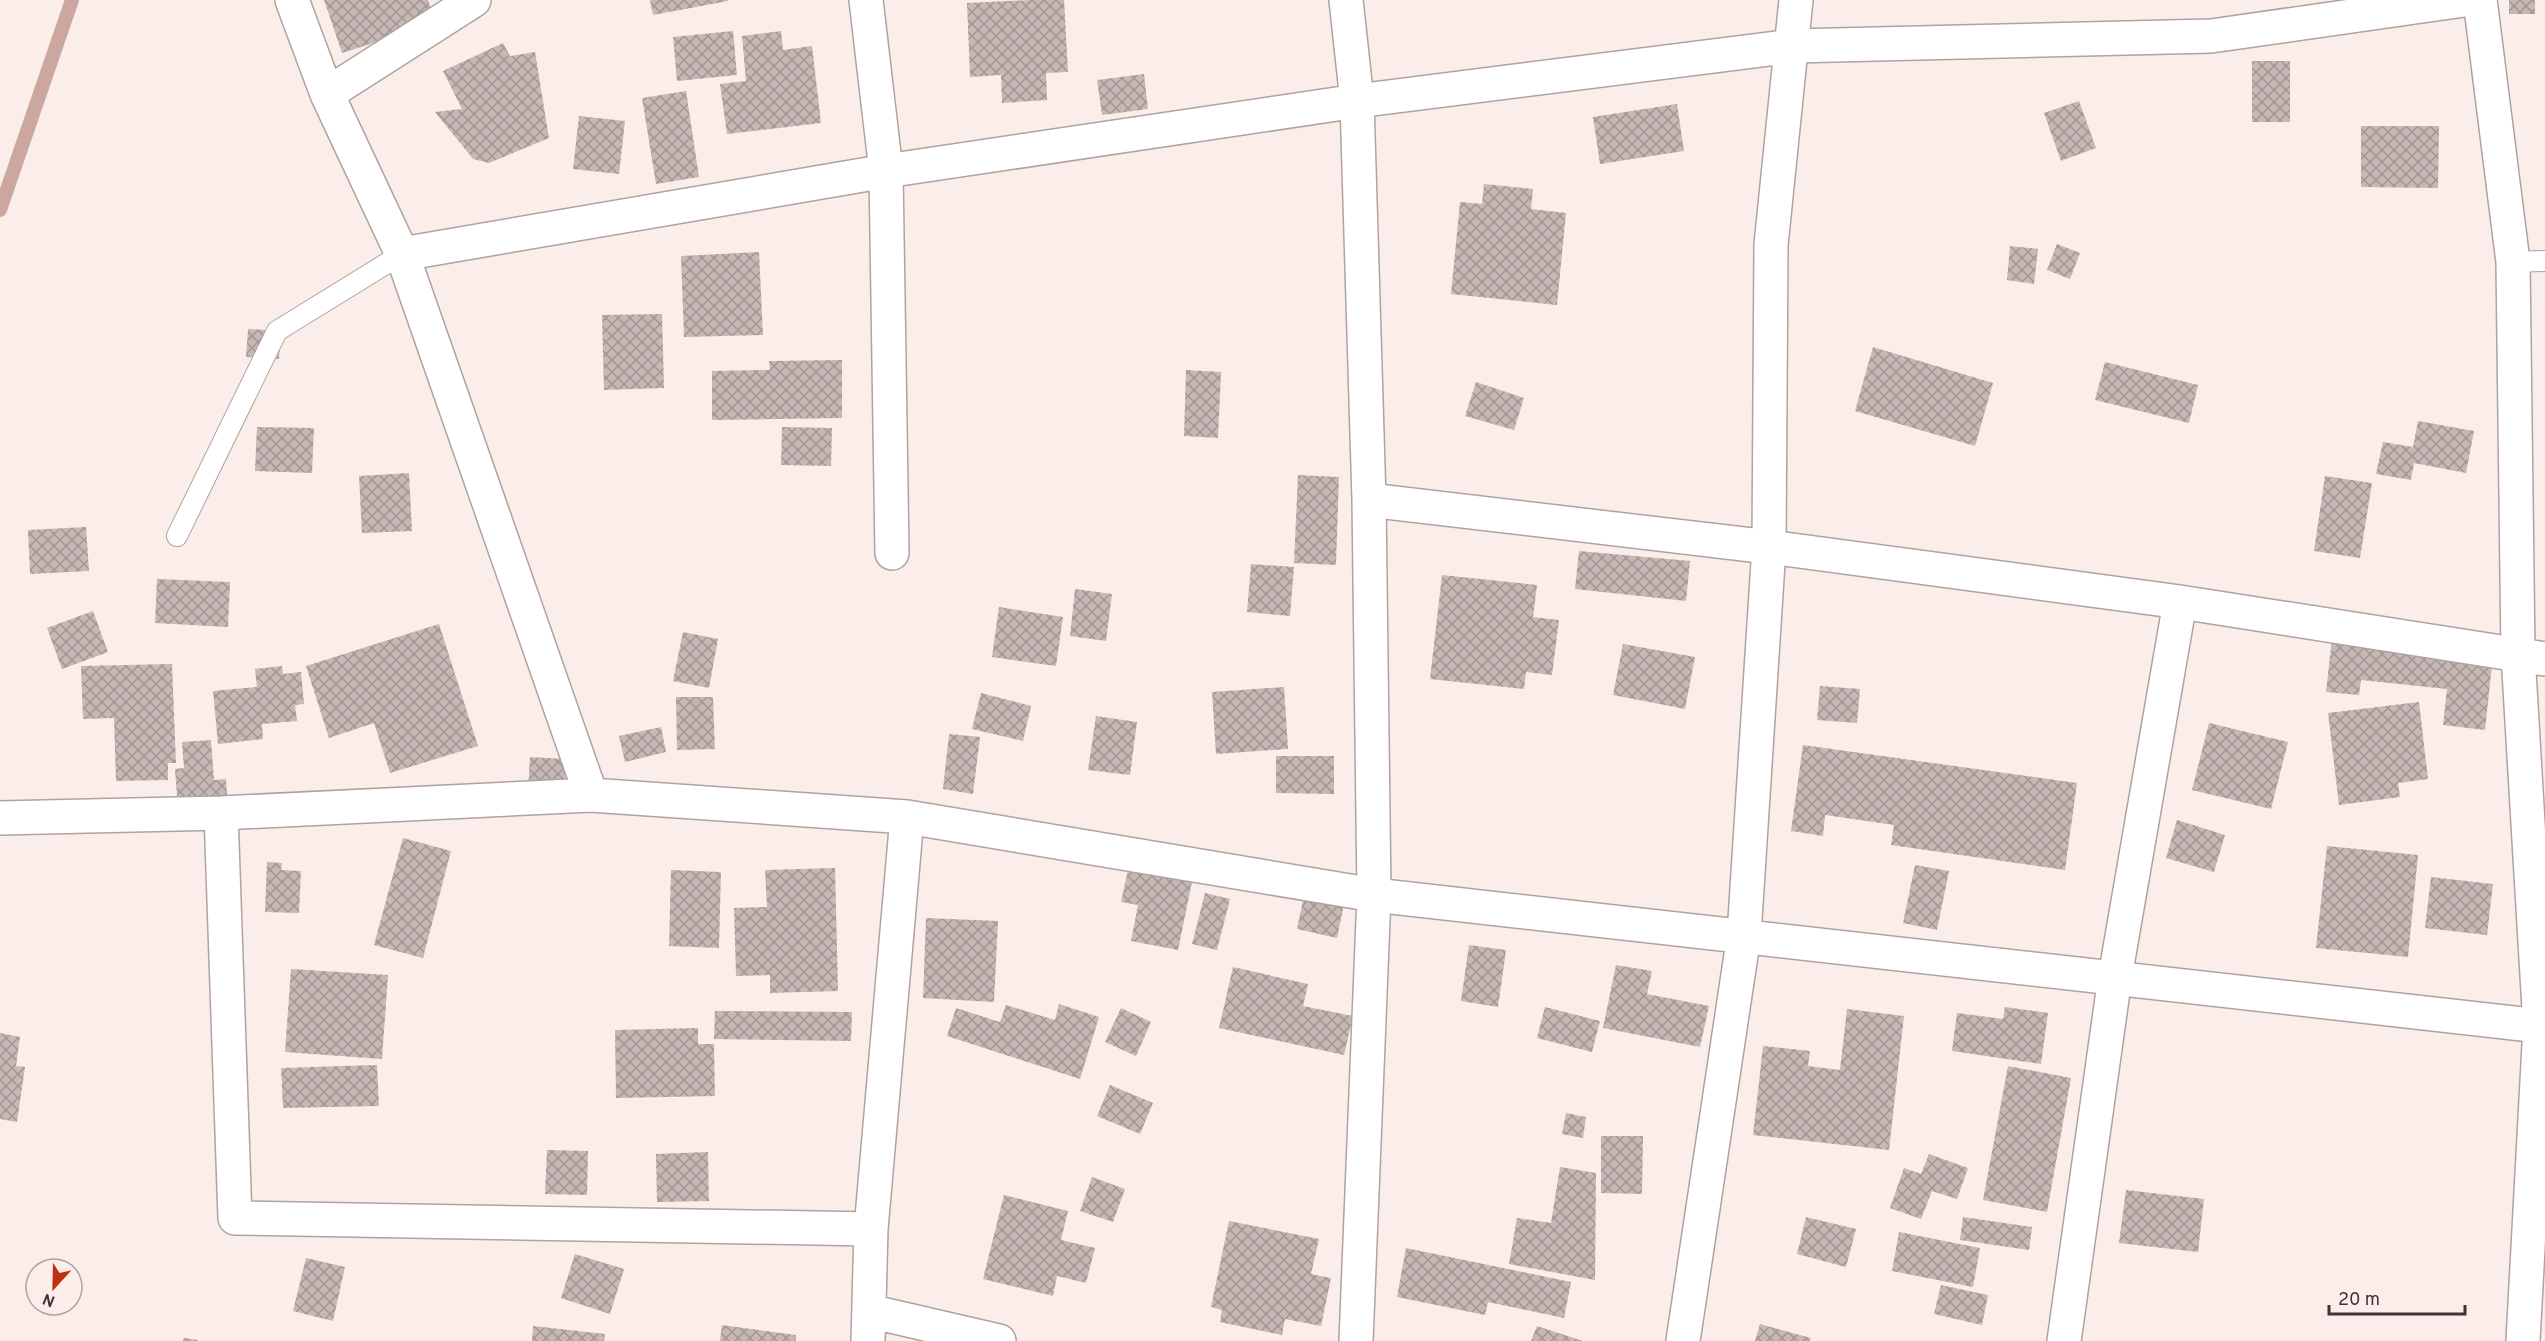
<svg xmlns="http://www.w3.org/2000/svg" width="2545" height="1341" viewBox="0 0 2545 1341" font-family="Overpass,sans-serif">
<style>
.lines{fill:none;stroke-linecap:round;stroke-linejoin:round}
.stream{stroke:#cba79f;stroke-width:14}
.building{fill:url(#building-cross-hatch)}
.lane-casing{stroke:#afa3a0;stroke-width:22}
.street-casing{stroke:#afa3a0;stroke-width:36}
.lane{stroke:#fff;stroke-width:20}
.street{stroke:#fff;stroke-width:33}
</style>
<defs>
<pattern id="building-cross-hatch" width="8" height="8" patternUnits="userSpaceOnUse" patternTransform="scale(1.5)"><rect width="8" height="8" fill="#c5b8b5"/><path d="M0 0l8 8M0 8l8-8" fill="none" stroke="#a19694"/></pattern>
</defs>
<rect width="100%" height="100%" fill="#fbedea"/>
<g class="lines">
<path class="stream" d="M0 210 72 0"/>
</g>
<path class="building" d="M324 0H428L436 23 342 53Z
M650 0H728V1L653 15Z
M1031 0H1064L1068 72 1046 73 1047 100 1002 103 1001 75 970 77 967 3Z
M2509 0H2535V14H2509Z
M733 31 737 75 677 81 673 37Z
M781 31 783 50 812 46 821 123 727 134 720 84 746 81 742 36Z
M503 43 510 56 535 52 549 138 489 163 473 159 435 112 462 109 443 71Z
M2252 61H2290V122H2252Z
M1144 74 1148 109 1102 115 1097 80Z
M686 91 699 177 656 184 642 98Z
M2079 101 2096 148 2061 161 2044 113Z
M1677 104 1684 151 1600 164 1593 117Z
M579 116 625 121 619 174 573 169Z
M2361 126H2439L2438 188 2361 187Z
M1484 184 1533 189 1531 209 1566 213 1557 305 1451 294 1460 202 1482 204Z
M2057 244 2080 253 2070 279 2047 270Z
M2010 246 2038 249 2034 284 2007 280Z
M759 252 763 335 684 337 681 256Z
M662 314 664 388 604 390 602 315Z
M248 329 281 331 279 359 246 357Z
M1873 347 1993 383 1975 446 1855 411Z
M842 360V418L712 420V371L770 370 769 361Z
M2105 362 2198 385 2189 423 2095 400Z
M1186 370 1221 372 1218 438 1184 436Z
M1476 382 1524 398 1514 430 1465 416Z
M2418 421 2474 431 2466 473 2414 463 2411 480 2376 474 2383 442 2413 447Z
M257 427 314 428 312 473 255 471Z
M782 427 832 428 831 466 781 465Z
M409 473 412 531 362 533 359 476Z
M1298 475 1339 477 1336 565 1294 563Z
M2325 476 2372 483 2360 558 2314 551Z
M86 527 89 571 30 574 28 530Z
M1579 551 1690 561 1686 601 1575 589Z
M1251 564 1294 567 1290 616 1247 612Z
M1442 575 1537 585 1533 617 1559 620 1552 675 1526 672 1524 689 1430 679Z
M157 579 230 582 228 627 155 623Z
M1075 589 1112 594 1106 641 1070 636Z
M999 607 1063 617 1056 666 992 657Z
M93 611 108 652 62 669 47 628Z
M439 624 478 746 390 773 374 723 329 738 306 666Z
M683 632 718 639 709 688 673 681Z
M2332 639 2493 656 2485 730 2443 725 2447 689 2361 680 2359 695 2326 692Z
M1623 644 1695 657 1685 709 1613 695Z
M172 664 176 763H168V780L116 781 114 718 83 719 81 666Z
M282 666 283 674 301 672 304 704 295 705 297 721 262 724 263 739 218 744 213 691 257 687 255 669Z
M1820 686 1860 689 1857 723 1817 720Z
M1284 687 1288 749 1216 754 1212 692Z
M981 693 1031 706 1023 741 972 729Z
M676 697H713L715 749 677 750Z
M2419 702 2428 779 2398 783 2400 797 2339 805 2328 713Z
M1096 716 1137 722 1130 775 1088 770Z
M2209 723 2288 742 2271 809 2192 790Z
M661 727 666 752 625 762 619 736Z
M949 734 980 737 973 794 943 789Z
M211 740 214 780 226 779 228 806 178 809 175 769 184 768 182 742Z
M1803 745 2077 783 2065 870 1891 845 1894 825 1825 815 1823 836 1791 831Z
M1276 756H1334V794L1276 793Z
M530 757 566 759 564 793 528 792Z
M2177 820 2225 835 2214 872 2166 858Z
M403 838 451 851 423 958 374 945Z
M2327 846 2418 855 2408 957 2316 948Z
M267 862 282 863 281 870 301 871 299 913 265 912Z
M1915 865 1949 871 1937 930 1903 923Z
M835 868 838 991 770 993V975L736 976 734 908 767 907 765 870Z
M671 870 721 872 719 948 669 946Z
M1128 870 1192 882 1178 950 1131 941 1138 905 1121 902Z
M2431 877 2493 884 2487 935 2425 928Z
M1306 886 1346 894 1337 938 1297 929Z
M1205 893 1230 899 1217 950 1192 944Z
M926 918 998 921 994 1002 923 998Z
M1469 945 1506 950 1498 1007 1461 1001Z
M1616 965 1652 971 1647 994 1709 1006 1700 1047 1603 1028Z
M1233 967 1308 984 1303 1006 1353 1016 1344 1055 1219 1028Z
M291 969 388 975 382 1059 285 1052Z
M1059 1004 1099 1017 1080 1079 947 1036 956 1008 1000 1022 1006 1005 1055 1020Z
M1545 1007 1600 1021 1592 1052 1537 1038Z
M2005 1007 2048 1013 2041 1064 1952 1051 1957 1013 2003 1019Z
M1121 1008 1151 1022 1136 1056 1105 1042Z
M1847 1009 1904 1016 1889 1150 1753 1135 1763 1046 1810 1051 1808 1066 1840 1070Z
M715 1011 852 1012 851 1041 714 1039Z
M698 1028V1044H714L715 1096 616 1098 615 1030Z
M0 1033 20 1037 16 1066 25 1067 17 1122 0 1119Z
M377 1065 379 1106 283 1108 281 1068Z
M2008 1066 2071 1078 2047 1212 1983 1200Z
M1110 1085 1153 1103 1140 1134 1097 1116Z
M1566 1113 1586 1117 1583 1138 1562 1134Z
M1601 1136H1643L1642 1194 1601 1193Z
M547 1150 588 1151 587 1195 545 1194Z
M708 1152 709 1201 657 1202 656 1154Z
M1929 1154 1968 1168 1957 1199 1932 1191 1921 1219 1890 1208 1904 1168 1921 1174Z
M1560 1167 1596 1173 1595 1280 1509 1264 1517 1218 1551 1223Z
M1092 1177 1125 1189 1113 1222 1080 1211Z
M2126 1190 2204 1199 2198 1252 2119 1243Z
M1004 1195 1068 1211 1061 1240 1095 1248 1086 1283 1057 1276 1053 1296 983 1279Z
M1806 1217 1856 1229 1846 1267 1797 1254Z
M1963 1217 2032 1227 2029 1250 1960 1240Z
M1229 1221 1319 1239 1311 1274 1331 1278 1321 1326 1285 1319 1282 1335 1220 1322 1222 1310 1211 1307Z
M1899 1232 1980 1248 1973 1287 1892 1271Z
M1406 1248 1571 1282 1564 1318 1488 1302 1485 1315 1397 1297Z
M575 1254 624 1269 610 1314 561 1298Z
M306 1258 345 1267 333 1321 293 1311Z
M1941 1285 1988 1295 1982 1325 1934 1314Z
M1760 1324 1811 1338 1810 1341H1755Z
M722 1325 796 1335V1341H720Z
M533 1326 605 1334 604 1341H532Z
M1537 1326 1583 1341H1531Z
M184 1338 198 1340V1341H183Z"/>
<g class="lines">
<g class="lane-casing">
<path id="lane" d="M2513 262 2545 261
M177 536 277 331 402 254"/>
</g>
<g class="street-casing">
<path id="street" d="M292 0 327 94 402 254 591 795
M866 0 886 171 892 553
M1346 0 1357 101 1369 500 1374 895 1356 1341
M2480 0 2513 262 2518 654 2540 1026 2523 1341
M327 94 474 0
M402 254 886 171 1357 101 1793 46 2211 36 2464 0
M1369 500 1769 547 2180 602 2545 659
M221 813 235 1218 871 1229
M0 818 221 813 591 795 907 817 1374 895 2540 1026
M869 1311 999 1341
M868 1341 871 1229 907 817
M1683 1341 1744 935 1769 547 1771 245 1796 0
M2064 1341 2115 977 2180 602"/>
</g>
<use href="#lane" class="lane"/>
<use href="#street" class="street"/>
</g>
<g transform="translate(54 1287) rotate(202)"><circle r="28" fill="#fbedea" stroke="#aea4a2" stroke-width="1.5"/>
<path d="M0-4.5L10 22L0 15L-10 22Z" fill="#bc320f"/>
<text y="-9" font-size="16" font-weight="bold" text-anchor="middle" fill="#3b3635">N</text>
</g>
<path d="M2329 1305v9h136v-9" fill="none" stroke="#3b3635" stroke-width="3"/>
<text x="2338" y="1305" font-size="18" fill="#3b3635" stroke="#fbedea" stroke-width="4.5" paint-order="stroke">20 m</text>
</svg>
